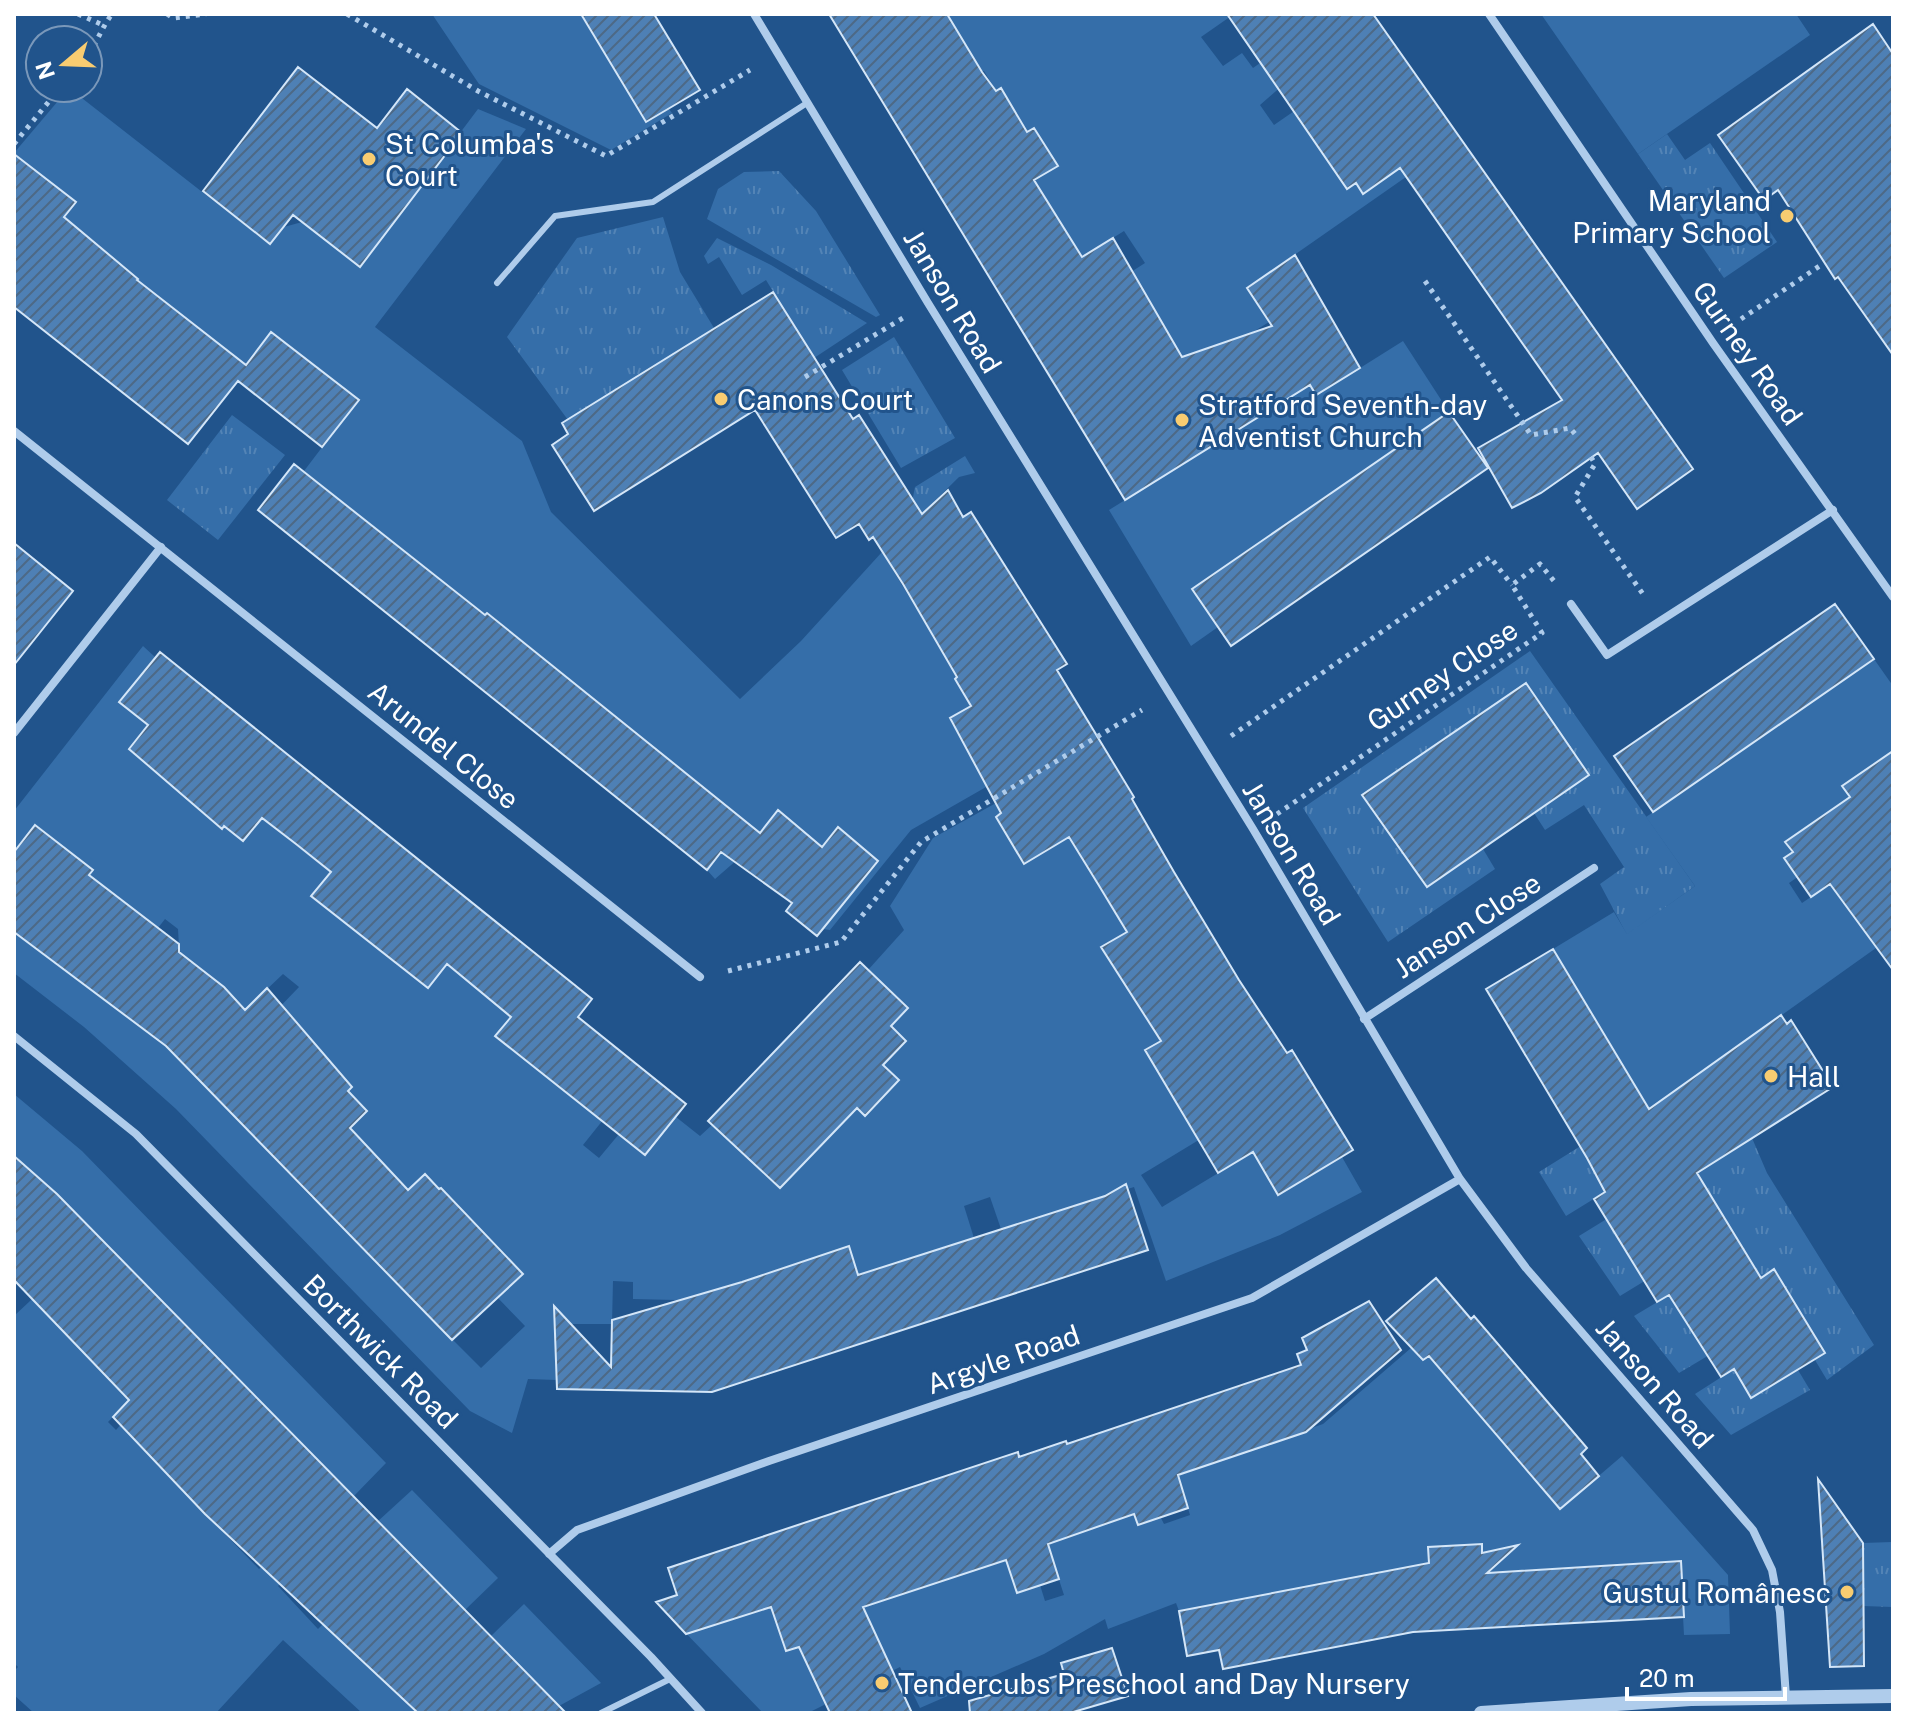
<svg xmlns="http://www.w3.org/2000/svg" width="1907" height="1727" viewBox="0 0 1907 1727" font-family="'Public Sans',sans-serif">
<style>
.grass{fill:url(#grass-tufts)}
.green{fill:#356ea9;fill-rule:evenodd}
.building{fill:url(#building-hatch);stroke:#d4e6f8;stroke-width:2}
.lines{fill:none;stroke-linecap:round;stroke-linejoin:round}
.path{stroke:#afcceb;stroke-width:5;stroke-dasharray:4 6;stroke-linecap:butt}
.service{stroke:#afcceb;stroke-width:6}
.minor{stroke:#afcceb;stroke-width:8}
.tertiary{stroke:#afcceb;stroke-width:14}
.poi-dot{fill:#f8cc71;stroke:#21548c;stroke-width:3}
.labels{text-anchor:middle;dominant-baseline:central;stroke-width:6;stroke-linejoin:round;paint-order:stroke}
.poi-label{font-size:28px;fill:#fff;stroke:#21548c;text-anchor:start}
.street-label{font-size:28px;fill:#fff;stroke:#21548c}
</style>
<defs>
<pattern id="grass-tufts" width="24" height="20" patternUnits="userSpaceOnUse" patternTransform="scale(2)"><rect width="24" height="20" fill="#356ea9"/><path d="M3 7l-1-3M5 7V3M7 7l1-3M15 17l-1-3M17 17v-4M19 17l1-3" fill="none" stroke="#5384b6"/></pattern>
<pattern id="building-hatch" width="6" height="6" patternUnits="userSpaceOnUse" patternTransform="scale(2)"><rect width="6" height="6" fill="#4e80b5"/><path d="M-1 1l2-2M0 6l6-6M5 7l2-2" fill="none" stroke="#4d6986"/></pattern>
</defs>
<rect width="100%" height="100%" fill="#21548c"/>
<path class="grass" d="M1667 134 1685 160 1710 143 1777 242 1724 278 1638 154Z
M779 171 816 211 880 315 876 317 707 219 718 189 744 172Z
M663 217 680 272 714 328 568 420 507 337 577 238Z
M717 238 771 265 867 323 814 358 766 280 742 295 719 257 708 264 704 256Z
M894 337 955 438 901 468 842 370Z
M232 415 285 455 218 540 167 500Z
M965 456 975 473 959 477 900 535 910 512 915 487Z
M1530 651 1695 886 1627 935 1600 884 1624 867 1584 805 1545 830 1534 813 1589 775 1526 683 1363 795 1426 887 1483 849 1495 869 1388 942 1303 808Z
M1709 1066 1752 1138 1767 1173 1874 1345 1827 1380 1815 1360 1825 1353 1775 1270 1761 1278 1661 1114 1586 1158 1605 1192 1566 1216 1539 1172Z
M1618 1212 1656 1274 1620 1296 1579 1236Z
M1669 1295 1688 1326 1702 1318 1721 1348 1679 1373 1634 1316Z
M1734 1369 1751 1398 1798 1370 1810 1390 1731 1435 1695 1394Z
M1893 1542V1607L1863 1606V1543Z"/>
<path class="green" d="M432 14H580L646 122 669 109 672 113 611 150 479 84Z
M906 14H1234L1201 37 1223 66 1242 53 1253 68 1277 51 1290 79 1260 105 1274 125 1313 98 1333 169 1347 189 1356 183 1364 194 1400 168 1406 177 1247 288 1269 322 1136 405 1103 290 1145 263 1124 231 1089 253 1062 284 1075 245 1047 201 1008 196 1058 165 1034 128 985 158 971 133 1013 107 1002 88 996 91 984 71 947 94 971 54 948 16Z
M1541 14H1796L1810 35 1638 154Z
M69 88 270 245 284 227 302 222 360 266 478 109 526 129 375 327 522 441 551 512 740 699 801 641 882 552 953 669 978 665 955 679 967 700 990 687 967 716 963 710 949 718 959 735 1091 727 911 830 830 930 823 929 878 861 839 827 822 847 778 811 738 859 715 879 707 870 745 822 488 613 449 660 472 605 304 471 358 400 272 332 235 379 118 305 138 279 64 217 76 202 14 208V153Z
M1403 341 1449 412 1192 589 1218 627 1191 646 1109 510 1290 397 1310 386 1317 395Z
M143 646 155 657 119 701 148 725 129 750 157 773 178 749 209 805 203 813 222 829 224 826 243 841 262 818 331 872 312 897 342 921 361 896 394 962 428 988 447 964 512 1016 496 1036 603 1120 583 1145 599 1158 619 1134 645 1154 676 1117 700 1136 712 1125 780 1188 818 1148 830 1082 865 1116 899 1080 883 1065 906 1041 891 1026 908 1008 868 970 904 930 890 906 933 838 1093 749 1097 755 996 817 1024 864 1069 837 1127 932 1102 947 1144 961 1212 1132 1141 1175 1162 1207 1253 1152 1279 1195 1342 1157 1362 1192 1280 1235 1166 1281 1134 1187 1001 1229 990 1197 964 1206 974 1238 859 1278 849 1246 725 1287 687 1386 676 1300 633 1299V1282L613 1281 612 1324H558L556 1380 528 1379 512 1433 470 1411 176 1109 84 1027 14 973V932L147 1032 198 967 176 950 179 947 178 929 165 919 158 928 86 879 93 870 36 825 14 852V811ZM283 974 299 987 273 1014 317 1046 352 1087 348 1091 343 1135 360 1153 312 1198 167 1047 226 990 245 1010ZM424 1174 468 1216 443 1241 525 1326 481 1368 444 1331 419 1188 415 1183Z
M1874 659 1893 686V751L1842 786 1850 797 1786 843 1793 852 1870 827 1789 883 1802 903 1830 884 1842 901 1851 894 1876 927 1866 934 1876 948 1699 1074 1583 1147 1579 1138 1643 1099 1553 949 1614 912 1627 934 1695 886 1646 817Z
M14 1094 82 1151 386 1463 353 1497 178 1350 108 1422 116 1430 123 1422 205 1514 261 1492 222 1531 259 1569 300 1532 316 1548 278 1586 318 1629 357 1590 418 1713H362L283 1640 216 1713H34L14 1695V1671L18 1667 14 1663V1316L79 1255 88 1228 49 1186 14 1219Z
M1411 1348 1423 1360 1429 1356 1560 1509 1622 1456 1728 1575 1730 1634 1684 1635 1680 1561 1418 1576 1420 1632 1396 1635 1383 1572 1179 1611 1176 1603 1108 1629 1105 1619 1044 1654 920 1708 900 1667 808 1713H763L676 1623 771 1606 786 1651 853 1578 1005 1557 1017 1592 1040 1585 1045 1601 1064 1595 1030 1491 1126 1492 1138 1525 1161 1518 1164 1524 1190 1515 1178 1475 1323 1424Z
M412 1490 498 1578 465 1610 377 1522Z
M524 1604 601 1683 559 1706 490 1637Z"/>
<path class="building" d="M581 14H654L700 90 646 122Z
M829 14H947L982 72 996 91 1001 88 1027 132 1034 128 1058 166 1034 180 1082 257 1113 238 1182 357 1272 326 1247 288 1295 255 1360 368 1316 395 1310 385 1125 500Z
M1227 14H1373L1693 469 1637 509 1598 453 1541 493 1512 508 1478 448 1562 400 1400 168 1363 194 1356 183 1347 189Z
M1873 24 1893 54V355L1838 277 1835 279 1778 190 1764 200 1718 135Z
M298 67 377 128 407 89 462 133 360 267 293 215 270 244 203 191Z
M14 154 76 202 64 217 138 279 137 280 246 365 271 332 359 400 322 447 238 381 188 444 14 307Z
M773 292 853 419 859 415 922 514 948 490 963 517 971 512 1067 664 1057 670 1134 797 1132 799 1174 872 1239 980 1287 1053 1292 1050 1353 1150 1278 1195 1253 1152 1218 1173 1145 1050 1161 1041 1101 947 1127 932 1098 884 1069 837 1024 864 996 817 1001 813 950 718 971 706 955 679 957 677 903 584 873 537 869 540 859 524 836 538 755 410 594 511 552 445 568 434 562 423Z
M1449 412 1488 468 1231 646 1192 589Z
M294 464 485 615 487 613 760 833 778 810 822 847 838 827 878 861 817 936 786 911 792 903 721 852 707 870 258 510Z
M14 543 73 591 14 665Z
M1835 604 1874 659 1653 812 1614 756Z
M160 652 592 999 578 1017 686 1104 645 1155 495 1036 511 1017 447 964 428 988 311 896 331 872 296 844 262 818 243 841 224 826 222 829 129 749 148 725 119 702Z
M1526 683 1589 775 1427 887 1362 795Z
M1893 751V970L1830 884 1811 897 1784 858 1793 852 1785 842 1850 797 1842 786Z
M35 825 93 870 89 875 179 944V952L224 987 245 1010 267 988 352 1087 348 1091 367 1111 350 1128 408 1190 425 1174 439 1189 441 1188 523 1274 452 1340 166 1046 14 932V852Z
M1553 949 1649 1109 1781 1015 1787 1024 1791 1020 1833 1087 1697 1173 1761 1278 1774 1269 1825 1353 1751 1398 1734 1369 1721 1377 1669 1295 1657 1302 1594 1199 1605 1192 1587 1158 1486 989Z
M860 962 908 1008 891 1026 906 1041 883 1065 899 1080 865 1116 857 1108 780 1188 708 1121Z
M14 1156 57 1194 566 1713H418L205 1514 113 1417 129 1400 14 1280Z
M1126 1184 1148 1250 712 1392 557 1389 554 1306 611 1367 612 1320 742 1282 849 1246 858 1275 1105 1196Z
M1436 1278 1471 1319 1474 1316 1587 1448 1581 1454 1599 1476 1560 1509 1429 1356 1423 1360 1386 1321Z
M1369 1301 1401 1350 1306 1432 1178 1475 1188 1508 1138 1525 1134 1514 1048 1544 1059 1579 1017 1593 1006 1560 863 1607 912 1713H830L799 1647 786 1651 771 1607 686 1634 656 1602 677 1595 668 1568 1018 1452 1019 1457 1066 1441 1067 1444 1301 1365 1297 1354 1307 1350 1302 1338Z
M1818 1479 1863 1543 1864 1666 1830 1667Z
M1482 1544V1553L1518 1545 1487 1573 1681 1561 1684 1617 1413 1632 1223 1669 1219 1650 1187 1656 1179 1611 1429 1563 1428 1547Z
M1112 1648 1128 1696 1070 1713H970L969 1701 1064 1674 1061 1663Z"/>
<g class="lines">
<path class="path" d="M78 14 103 25
M167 14 173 18 206 14
M347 14 478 91 606 156 750 70
M88 54C98 41 102 27 112 14
M14 144 60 88
M1425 281 1531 435 1570 428 1575 434
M1741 319 1824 263
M805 377 903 318
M1591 457 1595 464 1575 497 1645 597
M1231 736 1490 557 1512 585
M1277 814 1542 633 1512 585 1540 564 1554 581
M728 971 841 942 921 842 1142 710"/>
<path class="service" d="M497 283 555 216 653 202 807 103
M601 1713 670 1679"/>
<path class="minor" d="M754 14 928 303 1253 829 1460 1179 1526 1268 1753 1530 1772 1570 1780 1612 1786 1697
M1489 14 1713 343 1893 597
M14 431 700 977
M1571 604 1607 655 1833 510
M14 733 161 547
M1364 1019 1594 868
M14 1036 136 1134 651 1657 702 1713
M549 1554 577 1530 769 1461 1252 1298 1460 1179"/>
<path class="tertiary" d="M1481 1713 1691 1699 1893 1696"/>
</g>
<g class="poi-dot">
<circle cx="369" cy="159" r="8"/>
<circle cx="1787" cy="216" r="8"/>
<circle cx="721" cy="399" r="8"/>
<circle cx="1182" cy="420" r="8"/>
<circle cx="1771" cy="1076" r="8"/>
<circle cx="1847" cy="1592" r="8"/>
<circle cx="882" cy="1683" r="8"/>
</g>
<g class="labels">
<g class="poi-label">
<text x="385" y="143">St Columba's<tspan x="385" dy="32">Court</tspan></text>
<text x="1771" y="200" text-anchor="end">Maryland<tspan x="1771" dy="32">Primary School</tspan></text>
<text x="737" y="399">Canons Court</text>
<text x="1198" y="404">Stratford Seventh-day<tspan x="1198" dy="32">Adventist Church</tspan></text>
<text x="1787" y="1076">Hall</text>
<text x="1831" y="1592" text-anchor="end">Gustul Românesc</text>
<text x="898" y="1683">Tendercubs Preschool and Day Nursery</text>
</g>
<g class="street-label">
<text transform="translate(953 301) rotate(59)">Janson Road</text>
<text transform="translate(1748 353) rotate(55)">Gurney Road</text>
<text transform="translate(1442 675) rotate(-34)">Gurney Close</text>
<text transform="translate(444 745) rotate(39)">Arundel Close</text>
<text transform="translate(1292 853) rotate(59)">Janson Road</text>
<text transform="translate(1467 925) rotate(-33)">Janson Close</text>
<text transform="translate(381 1351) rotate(45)">Borthwick Road</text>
<text transform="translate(1003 1359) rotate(-19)">Argyle Road</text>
<text transform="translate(1655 1383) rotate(49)">Janson Road</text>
</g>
</g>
<rect width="1907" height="1727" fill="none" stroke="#ffffff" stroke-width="32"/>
<g transform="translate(64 64) rotate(251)"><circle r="38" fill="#21548c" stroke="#7a98ba" stroke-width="2"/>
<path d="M0-6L14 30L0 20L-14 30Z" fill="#f8cc71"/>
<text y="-12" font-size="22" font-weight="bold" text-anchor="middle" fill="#ffffff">N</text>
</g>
<path d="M1627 1687v12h158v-12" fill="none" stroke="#ffffff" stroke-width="4"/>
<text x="1639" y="1687" font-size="24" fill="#ffffff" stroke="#21548c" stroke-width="6" paint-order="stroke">20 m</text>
</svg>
